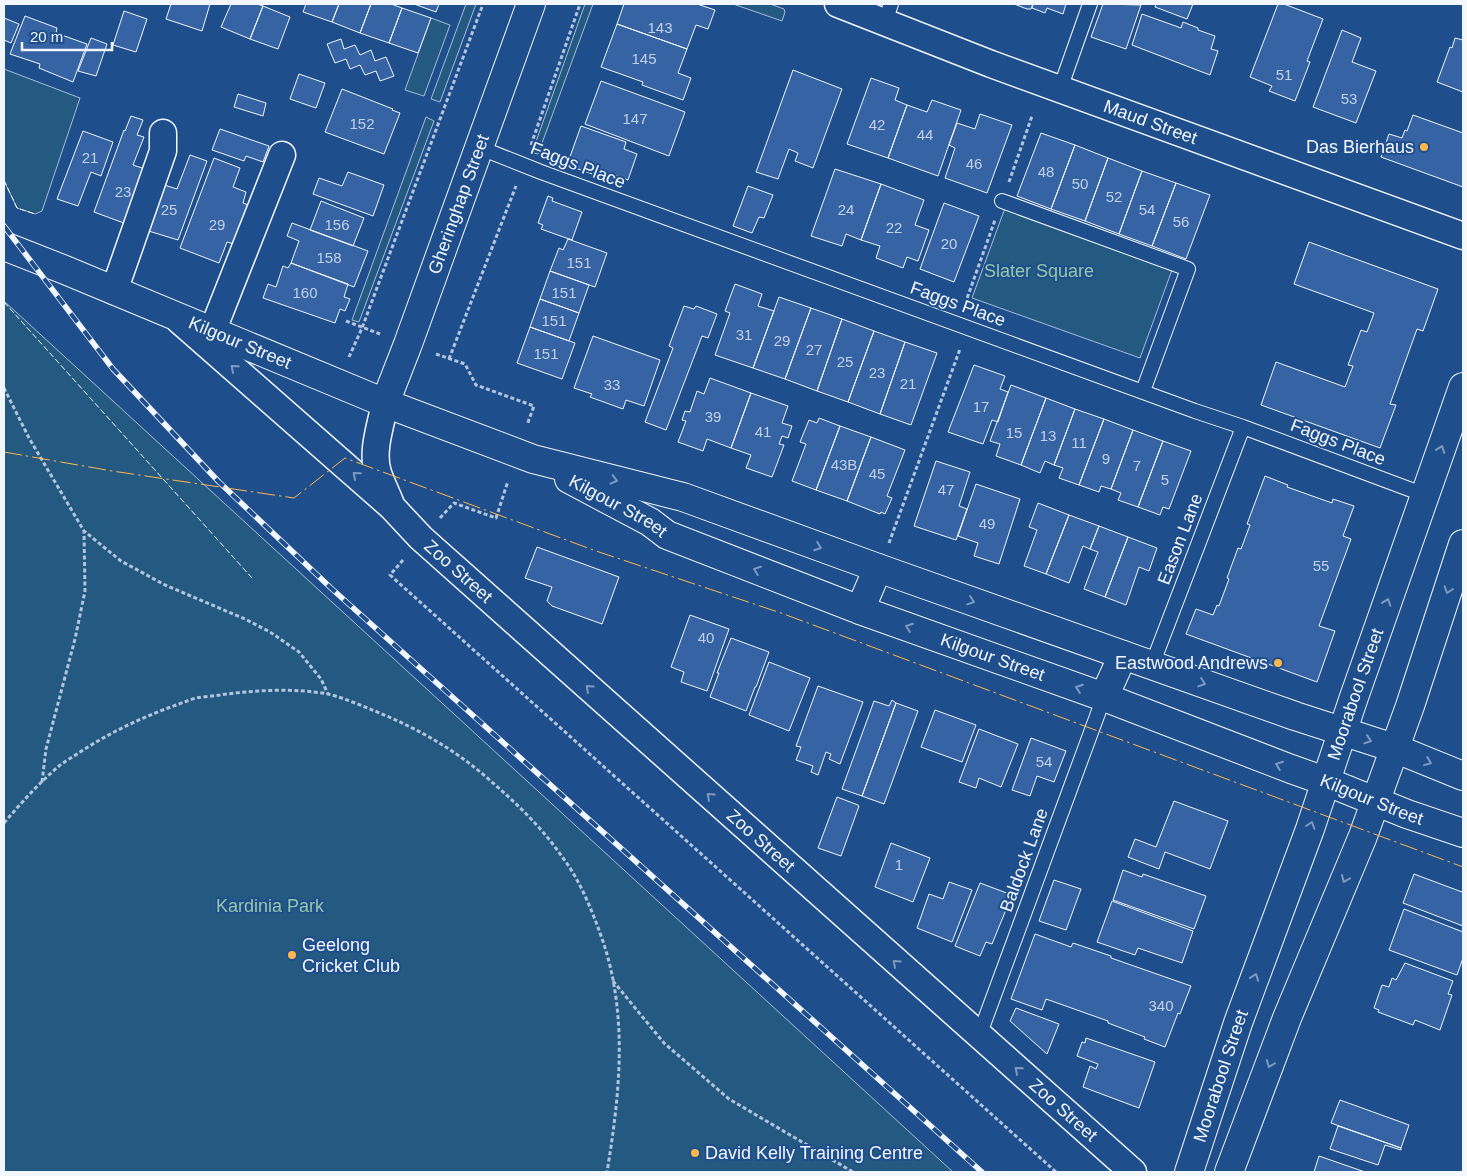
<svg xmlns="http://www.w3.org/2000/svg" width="1467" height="1176" viewBox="0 0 1467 1176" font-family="Arial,sans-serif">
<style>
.green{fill:#245a82;stroke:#a8bbd7}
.building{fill:#3563a3;stroke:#f2f6ff}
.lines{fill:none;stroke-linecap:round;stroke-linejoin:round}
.lane-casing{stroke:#f2f6ff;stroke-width:16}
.street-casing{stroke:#f2f6ff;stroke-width:29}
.secondary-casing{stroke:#f2f6ff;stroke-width:30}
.path{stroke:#b3c4dc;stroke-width:3;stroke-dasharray:4 2.5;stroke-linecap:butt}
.lane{stroke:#1f4e8c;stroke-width:14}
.street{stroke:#1f4e8c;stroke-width:26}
.secondary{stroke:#1f4e8c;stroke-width:28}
.rail-casing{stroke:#f2f6ff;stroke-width:5.5}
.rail{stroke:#1f4e8c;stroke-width:4;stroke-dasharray:11;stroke-linecap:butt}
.fence{stroke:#f2f6ff;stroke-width:1;stroke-dasharray:6 2.5;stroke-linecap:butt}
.power{stroke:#ffb74d;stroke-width:1;stroke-dasharray:18 4 2.5 4;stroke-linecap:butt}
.oneway{stroke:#7e9ac0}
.poi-dot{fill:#ffb74d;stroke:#1f4e8c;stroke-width:2}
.labels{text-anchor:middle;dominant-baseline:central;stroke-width:4;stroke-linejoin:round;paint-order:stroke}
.number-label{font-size:15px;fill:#c3d1e8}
.street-label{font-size:18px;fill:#f2f6ff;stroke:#1f4e8c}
.poi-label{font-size:18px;fill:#f2f6ff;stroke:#1f4e8c;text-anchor:end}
.park-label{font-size:18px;fill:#97c8a6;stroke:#1f4e8c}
</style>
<rect width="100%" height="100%" fill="#1f4e8c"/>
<path class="green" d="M466 4H476L440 102 431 99Z
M585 4H593L538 154 534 153 533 150Z
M733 4H770L784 9 785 12 782 21Z
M431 18 450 25 424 96 405 90Z
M4 69 80 98 42 211 35 214 17 208 4 181Z
M426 117 434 121 359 322 352 320Z
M1005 208 1172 270 1140 358 972 298Z
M4 301 953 1172H4Z"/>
<path class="building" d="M171 4H210L202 31 166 19Z
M231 4H257L263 6 250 39 221 27Z
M306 4H339L332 22 303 12Z
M339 4H371L360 33 332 22Z
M371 4H391L402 8 389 43 360 33Z
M414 4H439L436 12Z
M624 4H697L715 10 708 29 696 25 687 49 617 24Z
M1014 4H1033L1031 9H1027Z
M1033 4H1066L1063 14 1047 8 1045 13 1032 8Z
M1103 4 1141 5 1126 49 1091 37Z
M1156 4H1193L1187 19 1155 7Z
M1278 4H1284L1323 19 1307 61 1310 62 1295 101 1269 91 1272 86 1250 77Z
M263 6 290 17 278 49 250 39Z
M402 8 431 18 418 53 389 43Z
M124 11 147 19 136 52 113 45Z
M1142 14 1181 28 1183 22 1198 28V30L1215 36 1211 49 1218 51 1210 75 1132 45Z
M25 16 57 28 56 33 87 44 73 82 39 68 40 64 10 54Z
M4 18 19 24 11 43 4 40Z
M617 24 687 49 678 73 691 78 683 100 642 85 643 82 601 67Z
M1342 30 1361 38 1352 62 1376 71 1356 123 1313 107Z
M91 38 107 44 96 76 78 71Z
M1455 38 1463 40V92L1437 82 1450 47 1452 48Z
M341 39 344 49 355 45 360 55 371 50 375 61 386 57 394 76 380 81 376 71 365 75 360 65 350 69 346 59 335 63 327 44Z
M793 70 842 89 813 168 795 161 798 153 789 149 778 179 756 172Z
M299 74 325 83 316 108 290 99Z
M871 78 899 88 895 100 907 105 888 158 847 144Z
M601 81 685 112 669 156 585 124Z
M342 89 393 109 392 110 400 113 384 154 325 132Z
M238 94 266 103 263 116 234 107Z
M932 100 961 110 938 176 888 158 907 105 927 112Z
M980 114 1012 125 987 193 945 178 955 148 949 145 957 123 975 129Z
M1413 115 1463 133V187L1381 157 1389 134 1402 138 1405 130 1407 131Z
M131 116 143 120 137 135 144 137 133 165 151 171 132 226 94 212 124 130 125 131Z
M581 126 626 142 624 149 637 154 628 180 614 175 612 181 567 165Z
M220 129 269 146 263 162 246 156 244 161 212 150Z
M83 131 113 142 101 176 91 172 78 206 57 199Z
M1041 133 1075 145 1051 209 1017 196Z
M1075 145 1108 158 1085 221 1051 209Z
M190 155 207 161 178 240 142 229 158 183 177 189Z
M214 158 240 168 233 187 246 192 243 203 251 206 237 245 227 242 219 263 180 248Z
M1108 158 1142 171 1119 234 1085 221Z
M835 169 881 184 861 240 846 234 842 246 811 236Z
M1142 171 1176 183 1152 246 1119 234Z
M348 172 384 185 373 216 313 194 319 178 342 186Z
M1176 183 1210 195 1186 259 1152 246Z
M881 184 924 200 915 225 929 230 918 261 907 257 903 268 876 258 880 246 861 240Z
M748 186 773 195 764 218 759 217 752 233 733 226Z
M548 196 553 198 552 201 582 212 572 240 541 229 543 225 538 223Z
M321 201 364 218 353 246 310 230Z
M944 203 979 216 954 282 920 269Z
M292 223 368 251 354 287 291 263 299 241 287 236Z
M568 239 607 253 595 287 550 271 559 248 563 250Z
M1309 242 1438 289 1423 331 1417 329 1390 404 1396 405 1380 448 1261 405 1276 362 1345 387 1353 366 1348 365 1361 330 1367 332 1374 313 1294 284Z
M291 263 348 284 344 297 350 299 345 311 340 309 335 323 263 298 268 284 276 287 283 266 288 268Z
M550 271 589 285 579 313 540 299Z
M735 284 762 294 758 306 774 311 753 368 715 355 730 313 725 311Z
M779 297 811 308 785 379 753 368Z
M540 299 579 313 569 341 530 327Z
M684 306 694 309 696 306 717 314 708 338 702 336 666 430 645 422 673 348 669 346Z
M811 308 842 319 817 391 785 379Z
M842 319 874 331 848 402 817 391Z
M530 327 575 343 562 379 517 363Z
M874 331 905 342 880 414 848 402Z
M593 336 660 360 644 406 626 400 623 409 590 397 592 394 574 388Z
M905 342 937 353 911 425 880 414Z
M974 365 1005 376 1000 389 1008 392 998 422 992 420 983 444 948 432Z
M710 378 751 393 731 448 707 439 703 451 678 442 686 421 682 420 685 411 690 412 697 391 704 394Z
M1011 385 1046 398 1021 465 996 456 1000 444 990 441Z
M751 393 788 406 782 423 792 426 788 438 782 436 779 444 784 445 772 477 746 468 751 455 731 448Z
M1046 398 1075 409 1054 465 1045 461 1040 473 1021 465Z
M1075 409 1104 419 1079 485 1059 478 1063 468 1054 465Z
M819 418 840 426 816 490 792 481 806 444 800 442 809 420 817 423Z
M1104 419 1133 430 1111 489 1101 486 1099 492 1079 485Z
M840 426 871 437 847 501 816 490Z
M1133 430 1163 441 1138 507 1118 500 1121 493 1111 489Z
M871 437 905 450 887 496 892 498 885 514 881 512 880 514 847 501Z
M1163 441 1191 451 1169 509 1163 507 1160 515 1138 507Z
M936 461 970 472 959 506 967 509 956 540 914 526Z
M1265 476 1288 485 1287 487 1332 503 1333 499 1354 506 1343 536 1351 539 1319 626 1335 631 1317 682 1186 634 1196 609 1213 615 1217 605 1219 606 1229 579 1227 578 1238 548 1241 549 1250 525 1247 524Z
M976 484 1020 499 999 564 974 556 978 543 958 536Z
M1038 503 1069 515 1046 574 1024 566 1037 530 1029 527Z
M1069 515 1099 526 1090 549 1083 546 1069 583 1046 574Z
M1099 526 1128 537 1105 597 1084 589 1098 552 1090 549Z
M1128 537 1157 548 1149 571 1139 567 1126 605 1105 597Z
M537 547 619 577 602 624 552 606 547 601 552 587 525 578Z
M690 615 729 629 707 691 681 682 684 672 671 667Z
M731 638 769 652 756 687H755L746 711 710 697 719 673H717Z
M769 662 810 678 789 731 749 715Z
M818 686 863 702 840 764 829 759 831 754 826 752 818 775 811 772 813 766 796 760 801 747 796 746Z
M892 700 896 703 862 796 842 789 874 701 889 706Z
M896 703 918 711 884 804 862 796Z
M935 710 976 725 962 762 921 747Z
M979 729 1018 744 1001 787 979 778 976 788 959 782Z
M1031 738 1066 751 1054 782 1037 776 1030 796 1012 790Z
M837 797 858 805 859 806 841 856 818 848Z
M1174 801 1228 821 1210 869 1165 852 1159 869 1128 857 1135 839 1156 847Z
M891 843 930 858 913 902 875 887Z
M1123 870 1142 877 1143 874 1206 896 1194 929 1113 900Z
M1414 874 1462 892 1463 889V926L1403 903Z
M1054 880 1081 889 1066 930 1039 921Z
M949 882 972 890 952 942 917 928 929 894 943 899Z
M980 883 1012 895 992 944 986 942 980 956 955 946Z
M1112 901 1193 931 1182 963 1138 948 1135 955 1097 942Z
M1404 909 1463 932V958L1457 975 1389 950Z
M1035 934 1071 947 1073 943 1111 956V958L1191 986 1180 1014 1178 1013 1165 1047 1144 1039 1145 1037 1108 1023V1021L1046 999 1042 1010 1011 999Z
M1405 963 1453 981 1448 994 1452 995 1440 1030 1415 1020 1413 1025 1378 1012 1379 1010 1374 1008 1382 985 1389 987 1392 978 1396 980Z
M1016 1008 1059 1024 1047 1054 1010 1021Z
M1086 1038 1155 1062 1139 1108 1083 1087 1090 1066 1096 1069 1098 1064 1077 1056 1082 1042 1085 1043Z
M1340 1100 1409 1125 1401 1148 1331 1123Z
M1338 1126 1401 1148V1150L1385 1145 1378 1165 1330 1149Z
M1319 1156 1365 1172H1314Z"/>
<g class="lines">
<g class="lane-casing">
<path id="lane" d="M885 22 891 4
M1060 89 1090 4
M478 147 541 172 1195 411 1243 427 1425 495
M1002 201 1188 269 1143 391
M1152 665 1243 427
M979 1036 1104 697"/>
</g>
<g class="street-casing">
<g id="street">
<path id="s1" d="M838 4 991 64 1463 236"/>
<path d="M114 291 163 151V133"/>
<path id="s2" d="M179 320 392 507 421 538 1133 1172"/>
<path d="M212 332 282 155"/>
<path d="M385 403C381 425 371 451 378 473 381 482 386 492 390 502"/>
</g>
</g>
<g class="secondary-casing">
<g id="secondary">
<path id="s3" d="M4 246 65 270 385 403 533 459 683 497 878 568 1295 716 1394 748 1463 776"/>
<path id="s4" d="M385 403 408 344 531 4"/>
<path id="s5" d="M569 479 650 522 667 535 860 610 1104 697 1291 769 1325 781 1407 814 1463 833"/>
<path d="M860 610 878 568"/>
<path d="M1104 697 1123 655"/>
<path id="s6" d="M1189 1172 1238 1023 1310 829 1353 700 1463 387"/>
<path d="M1229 1172 1287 1018 1363 836 1410 706 1463 544"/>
</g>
</g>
<path class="path" d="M531 145 580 4
M1009 182 1032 116
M965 304 995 220
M346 321 380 334
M436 354 465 364 476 385 534 406 527 425
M349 357 362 328 483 4
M449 359 516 186
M4 388 29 438 84 531 121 561 165 585 245 619 270 632 299 652 321 679 328 694
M440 518 454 503 496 518 508 481
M889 543 960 349
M403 560 390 575 1056 1172
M42 782 46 749 75 639 85 591 84 531
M4 823C21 803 39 783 59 766 65 761 73 757 80 752 108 734 136 720 168 708 177 705 186 701 196 698 203 697 212 696 220 695 253 690 296 688 328 694 344 698 360 705 375 711 416 728 451 747 485 776 514 801 541 826 563 858 579 879 591 908 600 933 629 1011 620 1093 607 1172
M613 981 664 1043 729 1099 853 1172"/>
<use href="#lane" class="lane"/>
<use href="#street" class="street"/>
<use href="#secondary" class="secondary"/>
<g class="rail-casing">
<path id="rail" d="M4 226 113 369 219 482 332 589 982 1172"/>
</g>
<use href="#rail" class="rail"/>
<path class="fence" d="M4 180 17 208 35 214
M4 302 252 578"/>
<path class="power" d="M4 452 112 471 294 498 345 458 596 551 781 613 1463 867"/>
</g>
<defs><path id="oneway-chevron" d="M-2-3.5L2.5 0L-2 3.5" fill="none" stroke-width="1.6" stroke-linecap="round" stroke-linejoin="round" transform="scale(1.25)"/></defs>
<g class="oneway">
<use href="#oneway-chevron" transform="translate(234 368) rotate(-139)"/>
<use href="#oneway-chevron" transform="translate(1441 449) rotate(-70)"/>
<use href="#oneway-chevron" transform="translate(356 475) rotate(-139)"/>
<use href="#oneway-chevron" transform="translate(614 480) rotate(14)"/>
<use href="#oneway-chevron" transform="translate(818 547) rotate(20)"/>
<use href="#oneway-chevron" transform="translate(757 570) rotate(-159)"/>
<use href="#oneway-chevron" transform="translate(1448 590) rotate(108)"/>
<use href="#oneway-chevron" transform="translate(971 601) rotate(19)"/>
<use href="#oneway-chevron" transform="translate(1387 602) rotate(-71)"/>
<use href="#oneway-chevron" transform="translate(909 627) rotate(-160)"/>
<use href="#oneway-chevron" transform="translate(1202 683) rotate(19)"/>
<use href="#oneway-chevron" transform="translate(589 688) rotate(-138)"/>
<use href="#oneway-chevron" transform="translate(1079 688) rotate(-160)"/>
<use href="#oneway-chevron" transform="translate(1368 740) rotate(18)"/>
<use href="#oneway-chevron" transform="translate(1428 762) rotate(22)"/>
<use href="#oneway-chevron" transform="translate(1279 765) rotate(-159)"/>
<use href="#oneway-chevron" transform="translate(710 796) rotate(-138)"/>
<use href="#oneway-chevron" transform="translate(1311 825) rotate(-72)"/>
<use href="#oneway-chevron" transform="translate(1345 879) rotate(113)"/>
<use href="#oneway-chevron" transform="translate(896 963) rotate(-138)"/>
<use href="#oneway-chevron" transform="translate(1255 977) rotate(-70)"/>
<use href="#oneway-chevron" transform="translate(1270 1064) rotate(111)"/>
<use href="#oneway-chevron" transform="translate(1018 1070) rotate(-139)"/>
</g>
<g class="poi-dot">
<circle cx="1424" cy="147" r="5"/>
<circle cx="1278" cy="663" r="5"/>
<circle cx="292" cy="955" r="5"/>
<circle cx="695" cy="1153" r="5"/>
</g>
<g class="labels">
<g class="number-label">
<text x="660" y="27">143</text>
<text x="644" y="58">145</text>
<text x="1284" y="74">51</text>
<text x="1349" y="98">53</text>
<text x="635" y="118">147</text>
<text x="362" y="123">152</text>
<text x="877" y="124">42</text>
<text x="925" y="134">44</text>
<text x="90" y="157">21</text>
<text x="974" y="163">46</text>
<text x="1046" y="171">48</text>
<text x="1080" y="183">50</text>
<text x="123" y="191">23</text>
<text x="1114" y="196">52</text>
<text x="169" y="209">25</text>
<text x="846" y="209">24</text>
<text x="1147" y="209">54</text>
<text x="1181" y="221">56</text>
<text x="217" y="224">29</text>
<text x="337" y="224">156</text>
<text x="894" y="227">22</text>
<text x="949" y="243">20</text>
<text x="329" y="257">158</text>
<text x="579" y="262">151</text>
<text x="305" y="292">160</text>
<text x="564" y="292">151</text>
<text x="554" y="320">151</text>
<text x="744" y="334">31</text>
<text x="782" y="340">29</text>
<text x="814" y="349">27</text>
<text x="546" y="353">151</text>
<text x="845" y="361">25</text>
<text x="877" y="372">23</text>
<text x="908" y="383">21</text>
<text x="612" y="384">33</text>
<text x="981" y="406">17</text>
<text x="713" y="416">39</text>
<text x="763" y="431">41</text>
<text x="1014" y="432">15</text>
<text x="1048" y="435">13</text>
<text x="1079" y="442">11</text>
<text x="1106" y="458">9</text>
<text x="844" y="464">43B</text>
<text x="1137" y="465">7</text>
<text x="877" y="473">45</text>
<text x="1165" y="479">5</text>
<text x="946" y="489">47</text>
<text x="987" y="523">49</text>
<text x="1321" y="565">55</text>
<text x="706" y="637">40</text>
<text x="1044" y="761">54</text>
<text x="899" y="864">1</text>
<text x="1161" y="1005">340</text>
</g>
<g class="street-label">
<text stroke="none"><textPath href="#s1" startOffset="334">Maud Street</textPath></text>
<text transform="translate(578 165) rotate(21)">Faggs Place</text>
<text stroke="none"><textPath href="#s4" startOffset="212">Gheringhap Street</textPath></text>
<text transform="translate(958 304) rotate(20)">Faggs Place</text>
<text stroke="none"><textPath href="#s3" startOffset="255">Kilgour Street</textPath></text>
<text transform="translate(1338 442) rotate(21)">Faggs Place</text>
<text stroke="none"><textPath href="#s5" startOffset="56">Kilgour Street</textPath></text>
<text transform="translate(1180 539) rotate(-69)">Eason Lane</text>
<text stroke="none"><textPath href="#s2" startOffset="376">Zoo Street</textPath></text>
<text stroke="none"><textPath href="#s5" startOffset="461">Kilgour Street</textPath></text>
<text stroke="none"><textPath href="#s6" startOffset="506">Moorabool Street</textPath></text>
<text stroke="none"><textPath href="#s5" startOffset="866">Kilgour Street</textPath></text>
<text stroke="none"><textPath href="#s2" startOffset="781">Zoo Street</textPath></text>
<text transform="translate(1024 860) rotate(-70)">Baldock Lane</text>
<text stroke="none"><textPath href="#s6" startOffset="101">Moorabool Street</textPath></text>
<text stroke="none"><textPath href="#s2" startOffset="1186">Zoo Street</textPath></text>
</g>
<g class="poi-label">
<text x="1414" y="147">Das Bierhaus</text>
<text x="1268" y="663">Eastwood Andrews</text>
<text x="302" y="945" text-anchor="start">Geelong<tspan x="302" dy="21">Cricket Club</tspan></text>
<text x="705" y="1153" text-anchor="start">David Kelly Training Centre</text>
</g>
<g class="park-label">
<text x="1039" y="271">Slater Square</text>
<text x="270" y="906">Kardinia Park</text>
</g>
</g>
<rect width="1467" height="1176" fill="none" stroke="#f2f6ff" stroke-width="10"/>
<path d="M22 42v8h90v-8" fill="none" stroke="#f2f6ff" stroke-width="2.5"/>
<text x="30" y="42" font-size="15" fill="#f2f6ff" stroke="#1f4e8c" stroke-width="4" paint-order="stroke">20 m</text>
</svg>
